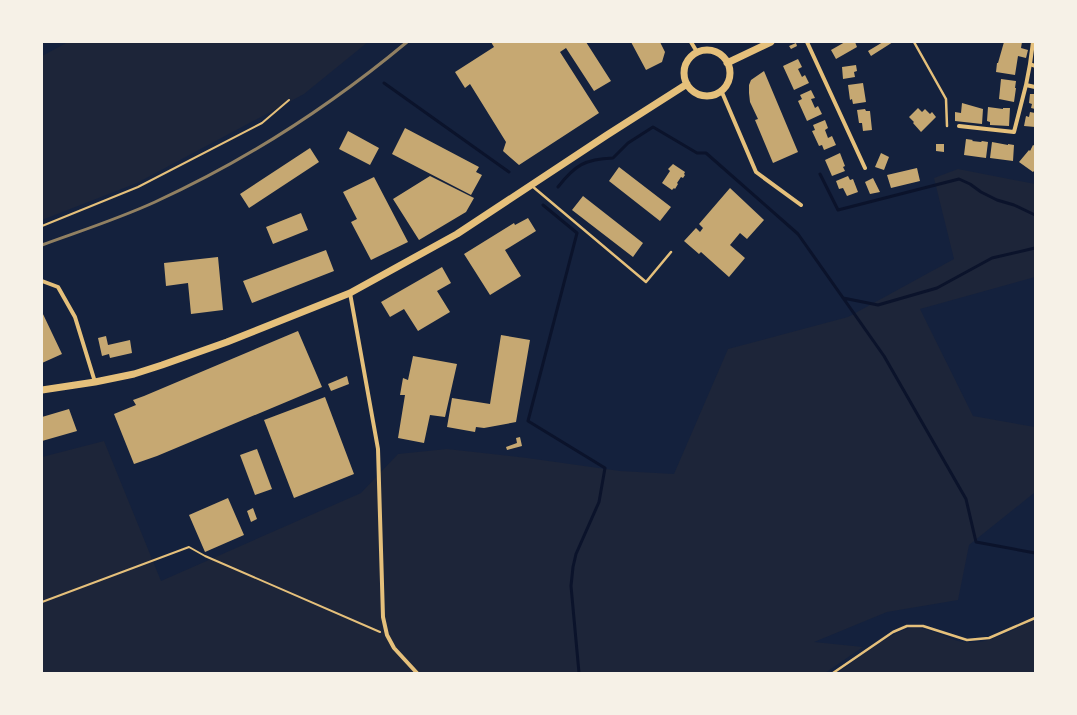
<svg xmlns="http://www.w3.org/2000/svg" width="1077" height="715" viewBox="0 0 1077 715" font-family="'PT Sans',sans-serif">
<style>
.green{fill:#1d2539}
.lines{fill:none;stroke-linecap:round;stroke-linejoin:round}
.stream{stroke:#0b132b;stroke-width:3}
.building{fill:#c6a872}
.path{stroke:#e5c07b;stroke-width:2}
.service{stroke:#e5c07b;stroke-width:2.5}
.minor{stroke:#e5c07b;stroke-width:4}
.tertiary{stroke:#e5c07b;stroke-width:7}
.rail{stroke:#918062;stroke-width:3}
</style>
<rect width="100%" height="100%" fill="#14213d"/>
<path class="green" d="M68 42H368L304 94 137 183 42 220V56Z
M958 169 1035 184V277L920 309 973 416 1035 427V494L1034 493 969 545 958 600 887 612 814 642 863 647 825 673H42V457L104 441 161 581 361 493 398 454 447 449 527 458 620 471 674 474 728 349 848 317 954 259 934 178Z
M1035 619V673H837C855 661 893 629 913 628 930 627 947 639 963 642 986 646 1015 629 1035 619Z"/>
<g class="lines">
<path class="stream" d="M384 83 509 172
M820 174 838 210 959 179 970 184 981 192 997 200 1014 205 1035 215
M558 187C575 165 585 159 613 158L628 143 653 127 697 153H706L798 234 884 356 966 499 976 542 1035 553
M543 205 577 233 528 421 605 468 599 502 576 554 573 567 571 586 579 673
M843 298 878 305 937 288 992 258 1035 248"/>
</g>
<path class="building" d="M491 42H586L611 81 594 91 566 48 560 52 599 113 519 165 503 151 506 142 470 84 465 88 455 72 494 47Z
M631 42H660L665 52 662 62 646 70Z
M845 42H855L857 47 836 59 831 50Z
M883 42H893L871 56 868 51Z
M1004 42H1022L1021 48 1028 50 1026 58 1018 56 1015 75 996 72 997 63H998Z
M796 43 797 46 791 49 789 46Z
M798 59 802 67 798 69 802 77 805 75 809 83 794 90 783 66Z
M856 65 857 71 854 72 855 77 843 79 842 67Z
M764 71 798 152 773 163 755 120 758 119 750 102 749 93V85L751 80Z
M1001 79 1016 81 1015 88H1016L1014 102 999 99Z
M863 83 866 102 853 104 852 99 850 100 848 85Z
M811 90 815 98 811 99 815 108 818 106 822 114 807 121 798 101 802 99 800 95Z
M1030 94H1035V109L1031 108 1032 104 1029 103Z
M962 103 983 109 982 124 955 121V112L961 113Z
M988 107 1003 109V108H1010L1009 126 990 125V122L987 121Z
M918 108 922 112 925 109 930 114 932 112 936 117 921 132 913 123 914 122 909 117Z
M865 109 866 111H870L872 130 863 131 862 123H859L857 110Z
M1030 112 1035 113V127L1024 126 1026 116 1029 117Z
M825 120 828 128 825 130 828 138 832 136 836 145 824 150 822 145 819 146 812 131 815 130 813 125Z
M405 128 479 167 476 172 482 175 471 195 392 154Z
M348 131 379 148 370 165 339 149Z
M966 139 973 140 972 141 981 142 982 141 988 142 986 158 964 155Z
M992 142 1008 145V144L1014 145 1013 161 990 158Z
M936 144H944V152L936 151Z
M1033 145 1035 146V170L1033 172 1019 162 1029 150 1030 151Z
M310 148 319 162 249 208 240 194Z
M840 153 845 166 843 167 845 171 832 176 825 160Z
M881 153 889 157 884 170 875 167Z
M673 164 685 172 684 174 685 175 683 178 681 177 677 183 678 184 675 189 674 188 672 190 662 183 670 171 668 169Z
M619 167 671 207 660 221 609 181Z
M917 168 920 181 891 188 887 175Z
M430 176 474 198 466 212 419 240 393 199Z
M848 176 850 180 853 179 858 192 847 196 843 188 839 189 836 181Z
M374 177 408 242 371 260 351 222 357 219 343 192Z
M873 178 880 192 870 194 865 182Z
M730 188 764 220 747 239 740 233 730 245 745 258 729 277 701 252 699 254 684 241 696 228 700 232 703 228 699 224Z
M583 196 643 243 633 257 572 210Z
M301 213 308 230 273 244 266 227Z
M528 218 536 231 505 250 521 276 490 295 464 254 514 223 515 225Z
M326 250 334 271 252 303 243 281Z
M218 257 223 310 191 314 188 283 166 286 164 263Z
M442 267 451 283 437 291 450 312 418 331 404 309 390 317 381 302Z
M42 312 62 354 42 363Z
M298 331 322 387 157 456 134 464 114 414 136 405 133 400 144 396Z
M501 335 530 340 516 422 484 428 476 427 475 432 447 427 452 398 490 404Z
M106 336 108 345 130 340 132 353 110 358 109 354 102 356 98 338Z
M413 356 457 364 445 417 430 415 424 443 398 438 405 395H400L403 378 408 380Z
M347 376 349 384 331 391 328 384Z
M325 397 354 474 294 498 264 420Z
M69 409 77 431 42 441V417Z
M520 437 522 446 507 450 506 447 517 443 516 438Z
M257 449 272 489 255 495 240 455Z
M228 498 244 535 205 552 189 515Z
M253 508 257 519 251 522 247 511Z"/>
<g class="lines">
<path class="path" d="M42 226 138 187 262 123 289 100
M42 602 189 547 205 556 380 632"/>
<path class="service" d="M914 42 946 99 947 126
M532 186 646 282 671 252
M833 673 893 632 907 626H923L967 640 989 638 1035 618"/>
<path class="minor" d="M691 42 697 52
M807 42 865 168
M1030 64 1033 42
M1035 66 1030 64 1026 85 1035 87
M721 90 756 172 801 205
M959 126 1014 132 1026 85
M42 281 58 287 75 317 95 382
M350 293 378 449 383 617 387 635 394 648 417 673"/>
<path class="tertiary" d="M684 73a23 23 0 1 1 46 0a23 23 0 1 1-46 0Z
M727 63 771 42
M42 390 95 382 134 374 162 365 227 342 350 293 457 234 607 135 687 84"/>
<path class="rail" d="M42 245C80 231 118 219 155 202 247 160 329 107 407 42"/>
</g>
<rect width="1077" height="715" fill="none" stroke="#f6f1e7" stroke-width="86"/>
</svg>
